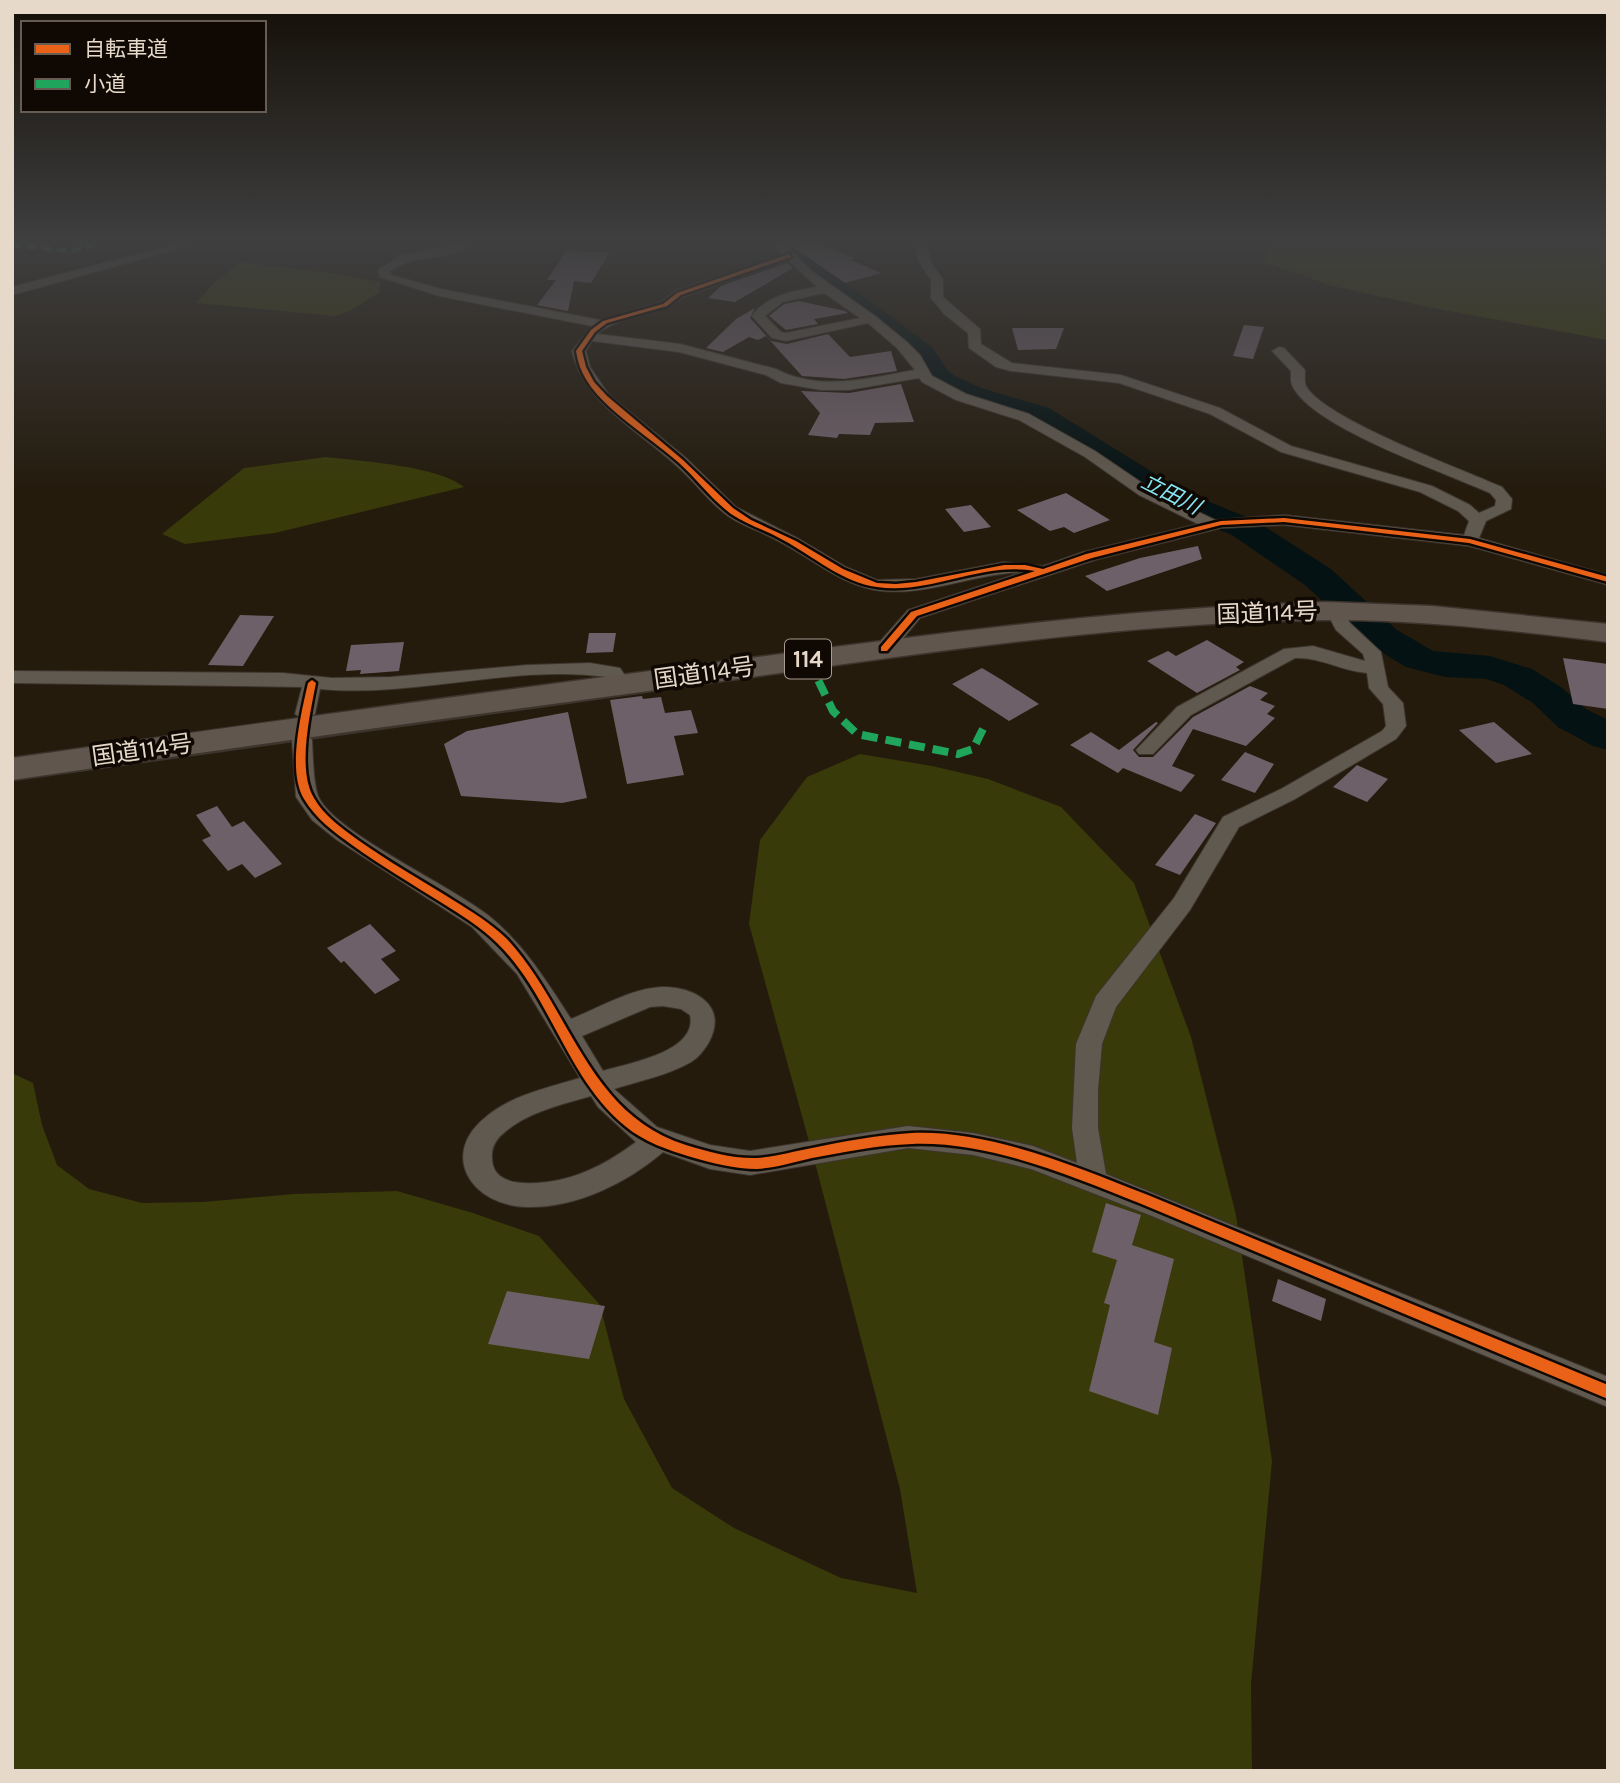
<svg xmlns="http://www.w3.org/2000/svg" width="1620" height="1783" viewBox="0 0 1620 1783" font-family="Karla,'Noto Sans JP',sans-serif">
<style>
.green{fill:#383a09}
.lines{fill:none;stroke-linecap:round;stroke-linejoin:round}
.river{fill:#051213;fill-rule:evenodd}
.building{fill:#6e6068}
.minor-casing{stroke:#3d352d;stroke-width:2}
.trunk-casing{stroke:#3d352d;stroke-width:3}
.minor{fill:#60594f;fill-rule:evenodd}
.trunk{fill:#60564e;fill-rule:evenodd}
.quiet-far1{stroke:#20a55d;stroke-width:5;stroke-dasharray:10 5;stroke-linecap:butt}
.quiet{stroke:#20a55d;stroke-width:8;stroke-dasharray:16 8;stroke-linecap:butt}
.cycleway-casing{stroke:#100802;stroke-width:5}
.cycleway{fill:#ea6118;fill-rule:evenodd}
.labels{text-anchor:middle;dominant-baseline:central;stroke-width:7;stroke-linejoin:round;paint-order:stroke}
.far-water-label{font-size:21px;font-style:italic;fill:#86e8f7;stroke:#100802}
.shield{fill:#100802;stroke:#a69a8e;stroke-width:2}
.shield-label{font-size:23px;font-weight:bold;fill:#e6d9ca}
.street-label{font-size:24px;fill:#e6d9ca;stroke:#100802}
</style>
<rect width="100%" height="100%" fill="#241b0d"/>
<path class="green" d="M1274 242H1608V340L1433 308 1332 286 1264 262 1266 252Z
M241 262 337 274 380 282V292L350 311 335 316 196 303 214 283Z
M326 457C361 461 438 466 464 487L275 533 185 544 162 534 244 468Z
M860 754 932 766 988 779 1061 807 1134 883 1191 1037 1236 1215 1272 1461 1251 1684 1252 1771H12V1073L33 1083 42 1125 57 1165 89 1189 142 1203 203 1202 294 1194 397 1191 473 1213 539 1236 600 1305 624 1399 672 1488 734 1528 841 1578 917 1593 900 1489 818 1174 749 924 760 840 807 777Z"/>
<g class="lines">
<path class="river" d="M773 242H796L815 260 933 348 948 371 955 376 981 388 1049 408 1183 491 1256 521 1331 569 1397 630 1433 651 1490 656 1532 669 1561 687 1586 709 1608 720V750L1593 746 1558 727 1533 703 1504 685 1486 679 1445 677 1406 667 1371 646 1305 585 1232 535 1159 505 1027 420 961 400 935 388 928 383 913 359 797 270 785 259Z"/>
</g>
<path class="building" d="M786 242H812L826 247 855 258 851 260 881 273 845 283Z
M566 251 610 252 591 283 574 281 568 311 537 305 556 280H547Z
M787 263 793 268 735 302 708 298 721 286Z
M799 301 845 311 848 313 814 319 818 324 786 330 769 316 784 304Z
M755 308 750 318 771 341 787 344 828 334 850 357 891 351 897 371 844 379 802 376 766 336 758 340 749 337 723 352 706 348 736 319Z
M1244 325 1264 327 1253 359 1233 356Z
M1012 328H1064L1056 349 1018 350Z
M901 384 914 422 875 423 870 435 839 434 837 438 808 435 820 413 801 391 849 393Z
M1066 493 1110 520 1074 533 1064 527 1050 531 1017 510Z
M971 505 991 527 964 532 945 509Z
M1198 546 1202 559 1107 591 1085 576 1140 558Z
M240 615 274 616 243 666 208 665Z
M589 633H616L613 652 586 653Z
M1207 640 1244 662 1236 667 1240 670 1197 693 1147 661 1168 651 1176 656Z
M404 642 399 671 360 674 361 670 346 671 351 645Z
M1563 658 1608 664V709L1573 704Z
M982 668 1002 680 1039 704 1009 721 952 684Z
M1250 686 1268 693 1260 700 1275 706 1267 714 1275 718 1246 746 1193 729 1172 766 1195 775 1181 792 1123 768 1118 773 1070 745 1091 732 1119 750 1156 722 1158 723 1133 750 1139 757H1153L1193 717Z
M642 696 643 699 661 697 665 713 691 710 698 733 674 736 684 775 627 784 610 700Z
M568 712 587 798 562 803 461 796 444 744 467 731Z
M1494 722 1532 754 1496 763 1459 730Z
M1245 752 1274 764 1255 793 1221 780Z
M1357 765 1388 779 1367 802 1333 787Z
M217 806 232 827 244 821 282 864 255 878 242 864 228 871 202 840 211 836 196 815Z
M1195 814 1216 823 1180 875 1155 865Z
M370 924 396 951 381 959 400 980 375 994 344 961 341 963 327 948Z
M1106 1203 1141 1215 1132 1245 1174 1259 1154 1342 1172 1348 1158 1415 1089 1391 1110 1305 1104 1303 1117 1260 1092 1252Z
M1278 1279 1326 1299 1321 1321 1272 1301Z
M507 1291 605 1306 589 1359 488 1344Z"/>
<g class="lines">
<g class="minor-casing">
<path id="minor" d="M183 242H203L12 295V287Z
M463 242H478C453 262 416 252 390 271L391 275 441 289 600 320 661 302 675 291 782 255 773 245 783 243 813 272 875 316 907 342 920 355 932 376 966 394 1029 414 1095 451 1151 489 1215 520 1284 515 1464 535 1469 521 1458 511 1420 492 1281 452 1210 414 1119 383 1011 371 996 367 969 348 968 333 944 314 931 298V280L919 262 914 242H926L931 262 943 280V297L980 329 981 344 1012 363 1121 375 1220 408 1291 446 1432 486 1470 505 1479 513 1495 506 1496 500 1490 493C1446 473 1314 428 1293 387 1290 382 1291 376 1291 371L1272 351 1279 347 1284 348 1305 370C1305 375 1304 381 1306 386 1324 419 1462 469 1502 487L1512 499 1511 509 1486 521 1479 538 1608 575V585L1469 546 1284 525 1221 528 1095 560 920 618 891 653H877L875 649 877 645 908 610 1023 572C974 573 924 598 875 590 840 584 811 558 780 542 763 532 744 527 728 516 709 502 695 482 678 467 640 431 585 405 572 351L592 326 439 296 380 277 378 270 400 256ZM788 260 817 287C792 291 767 295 752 316L772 338 786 341 868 323 897 348 915 370C869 378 819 392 776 369L680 344 597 334C623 314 658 317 683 297ZM824 293 860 318 786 333 781 332 765 316 783 302ZM592 341 679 352 766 375 781 383 821 390H849L919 378 922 382 956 400 1019 420 1085 457 1139 495 1198 524 1083 552 1043 566 1004 562 916 579 877 580 846 567 799 539 736 507 686 458 609 395 590 367 586 351Z
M1335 606 1341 607 1350 623 1381 652 1388 687 1403 703 1406 726 1396 739 1295 799 1239 827 1190 910 1116 1007 1102 1044 1098 1090V1128L1106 1174 1608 1377V1407L1152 1216 1031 1169 973 1155 908 1148 750 1175 710 1169 663 1152C627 1183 576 1208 527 1207 471 1206 438 1154 487 1116 512 1095 550 1087 580 1078L517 974 472 927 337 840 312 820 296 797 292 740 295 736H309L312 740C313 755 313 786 319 798 337 834 452 886 489 916 524 944 547 982 571 1019 599 1008 632 988 662 987 696 987 728 1006 709 1042 705 1049 698 1058 691 1062 669 1075 639 1081 614 1089L657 1127 710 1145 750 1151 908 1126 973 1133 1033 1146 1077 1163 1072 1128 1076 1044 1096 996 1174 898 1223 817 1281 789 1382 731 1386 726 1383 704 1369 688 1367 673C1342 671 1320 657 1295 658L1191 715 1153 754H1139L1136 750 1177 707 1284 649 1313 646 1365 661 1363 654 1336 630 1326 611ZM663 1006 681 1009 690 1015C698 1052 629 1063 603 1071L582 1036 650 1007ZM591 1096 598 1107 636 1142C613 1159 588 1174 559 1180 538 1184 492 1190 492 1158 491 1146 497 1138 506 1131 529 1112 563 1104 591 1096Z
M590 663 620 668 631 684 621 690 614 688 607 677C512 664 416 698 320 689L315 714 305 720 295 714 302 687 12 683V671L283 673 332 678 391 677 527 665Z"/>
</g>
<g class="trunk-casing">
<path id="trunk" d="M1326 602 1432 606 1608 624V642C1514 631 1420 619 1326 620 1119 622 913 655 708 683 476 714 244 746 12 780V758C243 725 473 694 704 664 911 637 1117 608 1326 602Z"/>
</g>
<use href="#minor" class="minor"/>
<use href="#trunk" class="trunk"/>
<path class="quiet-far1" d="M12 245 71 251 101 242"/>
<path class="quiet" d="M808 659 833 711 857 734 958 754 973 749 986 723"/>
<g class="cycleway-casing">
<path id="cycleway" d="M789 254 791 257 681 295 667 306 607 323 595 332 582 351 586 367 594 382 607 396 683 460 733 508 751 520 796 541 843 569 877 583 896 584 916 582 1004 565H1025L1043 569 1086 554 1221 521 1284 518 1470 539 1608 577V582L1469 543 1284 522 1221 525 1092 558 917 616 887 651H881V647L911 612 1035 571C982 561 930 595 877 587 843 583 813 556 783 540 766 530 747 525 731 514 711 499 696 478 678 462 648 435 593 404 580 367 578 362 577 356 576 351L591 330 603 321 663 304 677 293Z
M312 680 316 683C310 714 297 770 314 798 324 816 342 828 358 840 389 862 421 880 453 900 471 911 492 924 507 939 571 1008 587 1114 686 1145 709 1152 734 1159 757 1158 776 1157 794 1151 812 1148 845 1141 878 1135 912 1133 991 1130 1076 1167 1148 1195L1608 1385V1399L1139 1203C1069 1175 988 1141 912 1144 878 1145 845 1152 812 1158 794 1162 776 1168 757 1169 735 1169 712 1163 691 1157 668 1150 644 1142 625 1126 567 1079 550 994 497 943 481 927 461 915 442 903 412 884 381 866 352 845 334 832 316 819 304 799 287 771 301 714 308 683Z"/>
</g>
<use href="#cycleway" class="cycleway"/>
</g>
<linearGradient id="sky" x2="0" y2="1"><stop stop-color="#140f07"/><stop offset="0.49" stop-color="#3f3f40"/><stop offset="1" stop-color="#3f3f40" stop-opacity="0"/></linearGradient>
<rect width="1620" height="492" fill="url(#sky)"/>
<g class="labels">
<g class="far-water-label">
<text transform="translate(1171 494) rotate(27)">立田川</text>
</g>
<rect class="shield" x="785" y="639.5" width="46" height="39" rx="5"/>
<g class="shield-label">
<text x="808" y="659">114</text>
</g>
<g class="street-label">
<text transform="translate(1267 613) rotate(-2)">国道114号</text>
<text transform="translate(704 673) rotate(-8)">国道114号</text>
<text transform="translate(142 750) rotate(-8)">国道114号</text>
</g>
</g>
<rect width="1620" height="1783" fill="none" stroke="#e6d9ca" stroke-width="28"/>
<rect x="21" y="21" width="245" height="91" fill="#100802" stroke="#665c52" stroke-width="2"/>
<rect x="35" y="44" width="35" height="10" fill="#ea6118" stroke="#665c52" stroke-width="2"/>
<text x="84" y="56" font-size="21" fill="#e6d9ca">自転車道</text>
<rect x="35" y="79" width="35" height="10" fill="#20a55d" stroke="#665c52" stroke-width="2"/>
<text x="84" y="91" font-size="21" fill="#e6d9ca">小道</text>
</svg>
